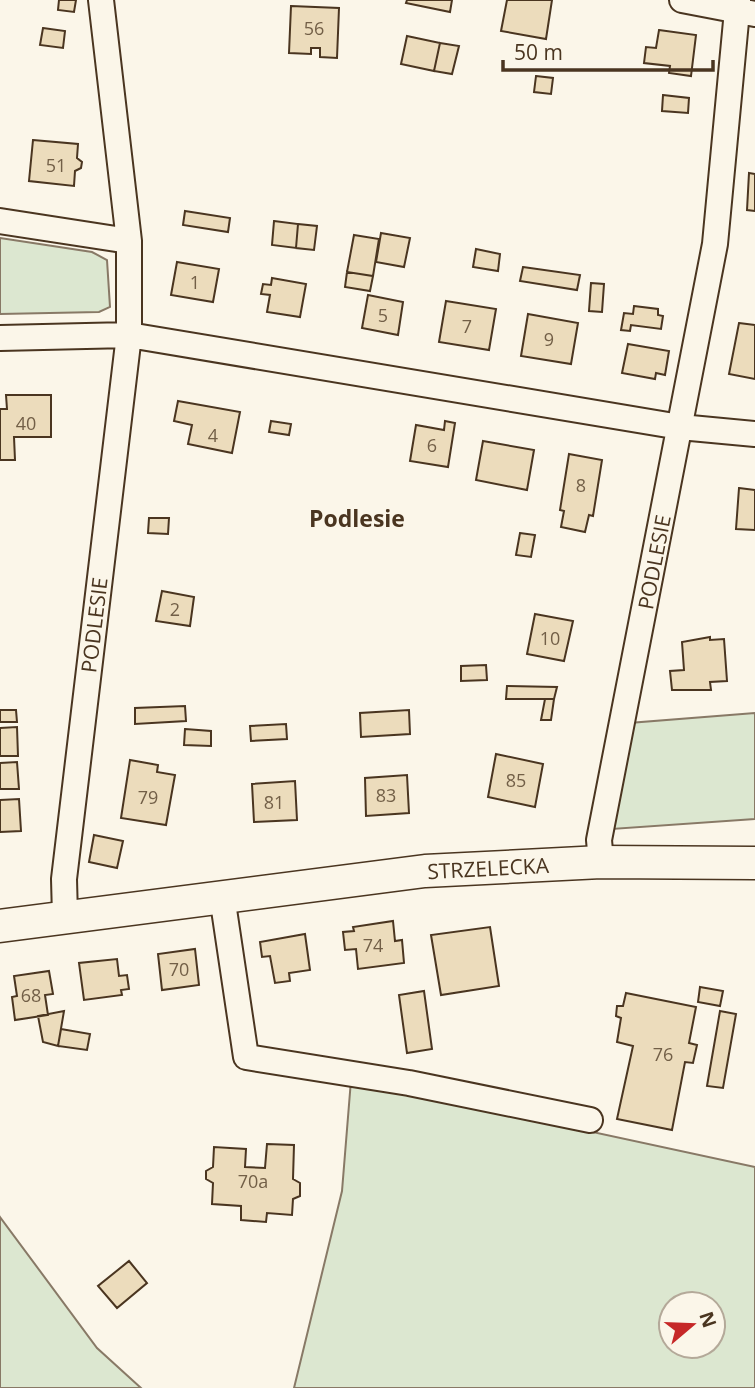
<svg xmlns="http://www.w3.org/2000/svg" width="755" height="1388" viewBox="0 0 755 1388" font-family="'Open Sans',sans-serif">
<style>
.green{fill:#dce7d0;stroke:#887966;stroke-width:2;fill-rule:evenodd}
.building{fill:#ecdcbc;stroke:#4a3520;stroke-width:2}
.lines{fill:none;stroke-linecap:round;stroke-linejoin:round}
.minor-casing{stroke:#4a3520;stroke-width:28}
.tertiary-casing{stroke:#4a3520;stroke-width:35}
.minor{stroke:#fbf6e9;stroke-width:24}
.tertiary{stroke:#fbf6e9;stroke-width:32}
.labels{text-anchor:middle;dominant-baseline:central;stroke-width:5;stroke-linejoin:round;paint-order:stroke}
.number-label{font-size:18px;fill:#725f47}
.street-label{font-size:21px;fill:#4a3520;stroke:#fbf6e9}
.neighbourhood-label{font-size:23px;font-weight:bold;fill:#4a3520;stroke:#fbf6e9}
</style>
<rect width="100%" height="100%" fill="#fbf6e9"/>
<path class="green" d="M0 238 92 252 107 260 110 307 99 312 0 314Z
M755 713V819L612 829 629 723Z
M351 1080 755 1167V1388H294L342 1191ZM671 1304H713V1346H671Z
M0 1217 97 1348 141 1388H0Z"/>
<path class="building" d="M59 0H76L74 12 58 10Z
M407 0H452L450 12 406 3Z
M507 0H552L546 39 501 31Z
M291 6 339 8 337 58 320 57V48H311V54L289 53Z
M43 28 65 31 63 48 40 45Z
M659 30 696 35 691 76 669 73 670 66 644 63 646 47 656 48Z
M407 36 440 43 434 71 401 64Z
M440 43 459 46 452 74 434 71Z
M536 76 553 78 551 94 534 92Z
M663 95 689 98 688 113 662 111Z
M33 140 78 144 77 158 82 162 81 168 75 171 74 186 29 181Z
M749 173 755 174V211L747 210Z
M185 211 230 218 228 232 183 225Z
M274 221 298 224 296 248 272 245Z
M298 224 317 226 314 250 296 248Z
M381 233 410 238 404 267 376 262Z
M354 235 379 239 373 276 347 272Z
M476 249 500 254 498 271 473 267Z
M177 262 219 269 213 302 171 295Z
M523 267 580 275 577 290 520 281Z
M347 272 373 276 370 291 345 287Z
M272 278 306 284 300 317 267 312 270 295 261 294 263 284 271 285Z
M591 283 604 284 602 312 589 311Z
M368 295 403 302 398 335 362 328Z
M446 301 496 309 489 350 439 342Z
M634 306 658 309V315L663 316 661 329 631 325 630 331 621 330 624 313 633 314Z
M528 314 578 323 571 364 521 356Z
M739 323 755 325V379L729 374Z
M628 344 669 351 665 375 656 373 655 379 622 373Z
M6 395H51V437H14L15 460H0V409H7Z
M178 401 240 412 232 453 188 444 192 425 174 421Z
M271 421 291 424 289 435 269 432Z
M445 421 455 423 448 467 410 461 416 425 444 430Z
M483 441 534 450 527 490 476 480Z
M569 454 602 460 593 516 589 515 585 532 561 527 564 511 560 510Z
M739 488 755 490V530L736 529Z
M149 518H169L168 534 148 533Z
M520 533 535 535 531 557 516 555Z
M162 591 194 597 190 626 156 621Z
M535 614 573 621 564 661 527 654Z
M710 637V640L724 639 727 681 710 682 711 690H672L670 671 684 670 682 642Z
M486 665 487 680 461 681V666Z
M507 686 557 687 554 699H506Z
M545 699H554L551 720H541Z
M185 706 186 721 135 724V708Z
M0 710H16L17 722H0Z
M409 710 410 734 361 737 360 713Z
M286 724 287 739 251 741 250 726Z
M17 727 18 756H0V728Z
M185 729 211 731V746L184 745Z
M496 754 543 764 535 807 488 797Z
M130 760 158 765 157 772 175 775 166 825 121 818Z
M17 762 19 789H0V763Z
M407 775 409 813 366 816 365 778Z
M295 781 297 820 254 822 252 784Z
M19 799 21 831 0 832V800Z
M94 835 123 841 117 868 89 862Z
M393 921 395 941 402 940 404 963 358 969 356 949 345 950 343 932 354 931 353 927Z
M490 927 499 986 441 995 431 935Z
M305 934 310 970 289 973 290 981 275 983 270 956 262 957 260 942Z
M195 949 199 985 162 990 158 954Z
M117 959 119 976 127 975 129 989 121 990 122 995 84 1000 79 963Z
M49 971 53 994 45 995 48 1015 15 1020 12 997 17 996 14 976Z
M700 987 723 991 720 1006 698 1002Z
M424 991 432 1049 407 1053 399 995Z
M626 993 696 1007 689 1043 697 1045 693 1063 685 1062 672 1130 617 1119 633 1046 617 1042 621 1018 616 1016 617 1006H623Z
M64 1011 58 1046 43 1042 38 1016Z
M720 1011 736 1014 723 1088 707 1086Z
M61 1029 90 1034 87 1050 58 1046Z
M267 1144 294 1145 293 1179 300 1183V1196L293 1199 292 1215 267 1213 266 1222 241 1220V1206L212 1204 213 1183 206 1179V1171L213 1167 214 1147 246 1149 245 1167 265 1168Z
M129 1261 147 1283 117 1308 98 1286Z"/>
<g class="lines">
<g class="minor-casing">
<path id="minor" d="M682 0 755 14
M0 221 129 241
M0 338 129 335 680 427 755 434
M601 862 599 840 715 244 738 0
M222 896 246 1057 409 1083 590 1120
M65 916 64 879 129 335V241L101 0"/>
</g>
<g class="tertiary-casing">
<path id="tertiary" d="M0 926 425 871 601 862 755 863"/>
</g>
<use href="#minor" class="minor"/>
<use href="#tertiary" class="tertiary"/>
</g>
<g class="labels">
<g class="number-label">
<text x="314" y="28">56</text>
<text x="56" y="165">51</text>
<text x="195" y="282">1</text>
<text x="383" y="315">5</text>
<text x="467" y="326">7</text>
<text x="549" y="339">9</text>
<text x="26" y="423">40</text>
<text x="213" y="435">4</text>
<text x="432" y="445">6</text>
<text x="581" y="485">8</text>
<text x="175" y="609">2</text>
<text x="550" y="638">10</text>
<text x="516" y="780">85</text>
<text x="386" y="795">83</text>
<text x="148" y="797">79</text>
<text x="274" y="802">81</text>
<text x="373" y="945">74</text>
<text x="179" y="969">70</text>
<text x="31" y="995">68</text>
<text x="663" y="1054">76</text>
<text x="253" y="1181">70a</text>
</g>
<g class="street-label">
<text transform="translate(654 562) rotate(-79)">PODLESIE</text>
<text transform="translate(94 625) rotate(-83)">PODLESIE</text>
<text transform="translate(488 868) rotate(-3)">STRZELECKA</text>
</g>
<g class="neighbourhood-label">
<text x="357" y="518">Podlesie</text>
</g>
</g>
<g transform="translate(692 1325) rotate(71)"><circle r="33" fill="#fbf6e9" stroke="#b4a999" stroke-width="2"/>
<path d="M0-5L12 26L0 18L-12 26Z" fill="#c62828"/>
<text y="-10" font-size="19" font-weight="bold" text-anchor="middle" fill="#4a3520">N</text>
</g>
<path d="M503 60v10h210v-10" fill="none" stroke="#4a3520" stroke-width="3.5"/>
<text x="514" y="60" font-size="21" fill="#4a3520" stroke="#fbf6e9" stroke-width="5" paint-order="stroke">50 m</text>
</svg>
